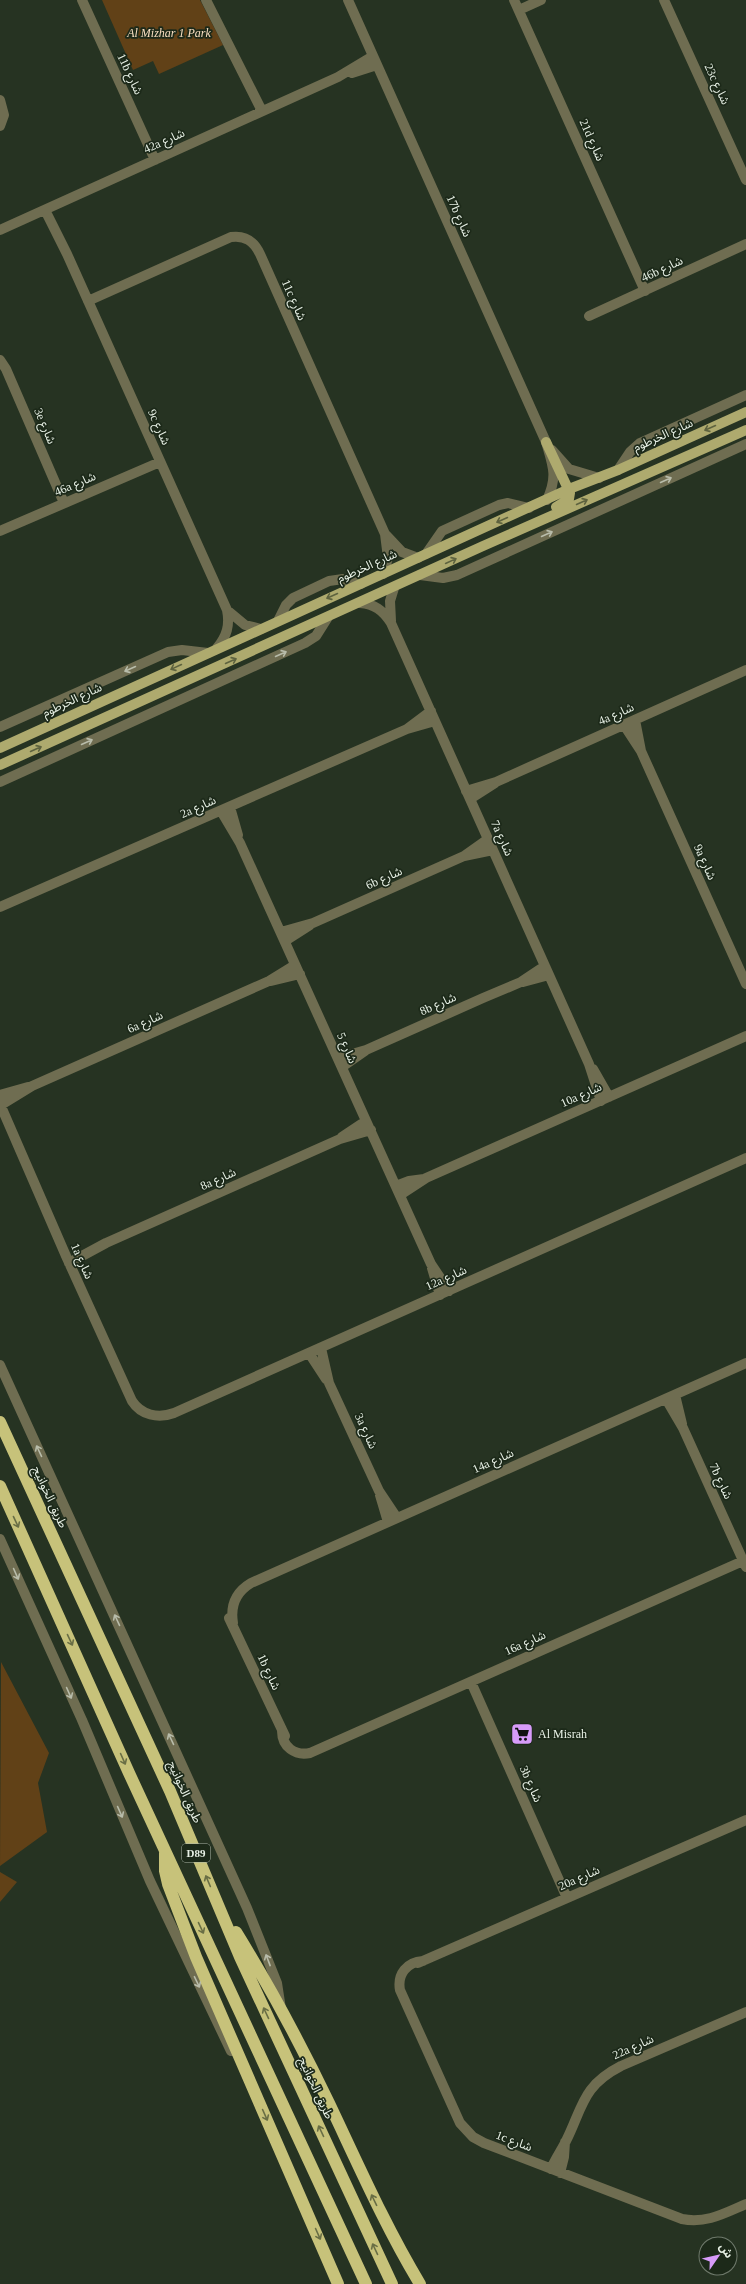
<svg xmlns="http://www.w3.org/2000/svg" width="746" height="2284" viewBox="0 0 746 2284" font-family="'Times New Roman','Noto Sans Arabic',serif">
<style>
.green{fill:#614117}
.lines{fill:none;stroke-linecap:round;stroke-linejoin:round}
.minor{stroke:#6f6d51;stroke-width:10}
.major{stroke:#aeaa6e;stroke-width:10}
.highway{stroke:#c7c27a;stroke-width:12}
.oneway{stroke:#5e633f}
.oneway2{stroke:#b8bcaa}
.oneway3{stroke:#696e45}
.labels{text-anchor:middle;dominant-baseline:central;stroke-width:3.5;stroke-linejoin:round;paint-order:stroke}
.shield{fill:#1c2919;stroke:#abb5a8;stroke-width:1}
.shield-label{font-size:11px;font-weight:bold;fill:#e8f1e6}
.park-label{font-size:12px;font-style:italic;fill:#f9dec0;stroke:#1c2919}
.street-label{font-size:12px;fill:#e8f1e6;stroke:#1c2919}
.poi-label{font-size:12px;fill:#e8f1e6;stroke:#1c2919;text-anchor:start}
</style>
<rect width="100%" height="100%" fill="#263322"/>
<path class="green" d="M102 0H200L223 45 159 74 153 61 133 70Z
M1 1662 49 1753 38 1783 47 1832 0 1866Z
M0 1872 17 1882 0 1902Z"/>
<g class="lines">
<path class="minor" d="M82 0 155 160
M206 0 262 111
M348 0 546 442C553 466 558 476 547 500
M514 0 645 291
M664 0 746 180
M519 10 541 0
M352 73 377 65
M0 100 4 115 0 126
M45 210 67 254 227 610C230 625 227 636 217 648
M0 230 338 77 373 56
M88 301 231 237C245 235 254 241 260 254L385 534 388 558 383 574
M589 316 746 244
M0 360 6 369 64 503
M552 450 569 469 599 478
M618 470 630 452 640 443 746 395
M0 531 160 462
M386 535 402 552 418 558
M426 554 442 531 499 505 508 503 529 508
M420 575 443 578 457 575 746 444
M360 603C374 604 383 610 391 623L589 1064 601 1101
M227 610 245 625 261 629
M278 621 286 605 293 598 329 581 343 579 361 584
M391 621 390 601 394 588
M635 720 641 751
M624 725 641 751 746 984
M0 727 168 652 182 650 208 653
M407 729 435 721
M0 782 305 643 316 636 328 617
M466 791 496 782 746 670
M470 799 495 783
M230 807 238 835
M221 811 240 843 431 1264 449 1291
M464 856 488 839
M0 907 407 729 431 711
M281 932 313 923 464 856 493 850
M285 941 310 925
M271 981 300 974
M523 982 549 975
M338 1058 366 1050 483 998 521 982 545 966
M342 1067 365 1051
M593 1069 609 1097
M0 1095 28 1087
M0 1104 66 1256 132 1401C141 1415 158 1419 174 1413L746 1158
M1 1105 32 1086 269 981 295 965
M342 1137 366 1121
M396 1186 409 1181 424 1179
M400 1195 426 1178 746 1036
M69 1263 106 1243 340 1139 371 1130
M432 1268 440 1295
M321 1348 329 1383 379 1491 397 1518
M309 1353 326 1379
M0 1365 247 1908 277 1983 281 2009
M675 1395 682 1424
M666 1399 683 1428 746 1567
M380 1495 388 1522
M0 1539 82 1720 150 1881 231 2051
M229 1618 285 1736
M233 1623C230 1605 236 1592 251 1583L746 1363
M471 1682 567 1898
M282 1731C282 1747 295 1756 310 1753L743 1561
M423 1961C407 1962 397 1974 400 1990L460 2123 473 2137 484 2143 682 2219C706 2224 725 2213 746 2204
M418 1963 746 1820
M551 2169C555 2159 561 2151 566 2141 583 2107 582 2086 621 2066L746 2012
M560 2173 564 2157 565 2142"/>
<path class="major" d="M546 442 570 493 569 499 556 507
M0 748 569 489 618 470 746 412
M0 765 483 546 746 430"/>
<path class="highway" d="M0 1422 170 1791 240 1957 392 2284
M0 1486 129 1773 366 2284
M165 1853V1871L168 1884 196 1957 338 2284
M236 1932C270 1987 301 2045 329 2103 358 2164 385 2226 420 2284"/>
</g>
<defs><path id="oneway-shaft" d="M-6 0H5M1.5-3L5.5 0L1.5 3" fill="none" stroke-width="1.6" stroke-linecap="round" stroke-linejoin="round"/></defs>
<g class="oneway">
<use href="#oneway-shaft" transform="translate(710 428) rotate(156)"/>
<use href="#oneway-shaft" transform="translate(582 502) rotate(-24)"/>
<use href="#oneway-shaft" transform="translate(502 520) rotate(156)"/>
<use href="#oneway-shaft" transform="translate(451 561) rotate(-25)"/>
<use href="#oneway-shaft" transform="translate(332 596) rotate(156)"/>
<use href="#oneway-shaft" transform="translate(231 661) rotate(-24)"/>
<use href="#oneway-shaft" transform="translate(176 667) rotate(155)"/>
<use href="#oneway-shaft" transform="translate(36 749) rotate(-24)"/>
</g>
<g class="oneway2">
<use href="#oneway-shaft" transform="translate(666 480) rotate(-24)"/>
<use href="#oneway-shaft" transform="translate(547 534) rotate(-24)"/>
<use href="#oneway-shaft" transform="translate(281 654) rotate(-24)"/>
<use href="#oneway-shaft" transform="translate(130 669) rotate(156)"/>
<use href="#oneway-shaft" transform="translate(87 742) rotate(-24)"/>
<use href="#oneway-shaft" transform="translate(39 1451) rotate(-115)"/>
<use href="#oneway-shaft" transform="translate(16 1574) rotate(66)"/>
<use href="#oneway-shaft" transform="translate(117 1620) rotate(-115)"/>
<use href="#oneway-shaft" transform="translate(69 1693) rotate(66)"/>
<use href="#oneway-shaft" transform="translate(171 1739) rotate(-115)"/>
<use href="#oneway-shaft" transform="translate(120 1812) rotate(66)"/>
<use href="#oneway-shaft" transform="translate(268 1960) rotate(-111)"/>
<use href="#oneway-shaft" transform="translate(197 1982) rotate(64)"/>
</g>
<g class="oneway3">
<use href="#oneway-shaft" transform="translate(16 1522) rotate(65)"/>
<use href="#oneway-shaft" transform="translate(70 1640) rotate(65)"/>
<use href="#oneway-shaft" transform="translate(123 1759) rotate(66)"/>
<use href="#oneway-shaft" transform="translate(208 1881) rotate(-113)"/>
<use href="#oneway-shaft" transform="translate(201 1928) rotate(65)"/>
<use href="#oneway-shaft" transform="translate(266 2013) rotate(-115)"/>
<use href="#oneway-shaft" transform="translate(265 2115) rotate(66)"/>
<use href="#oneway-shaft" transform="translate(321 2131) rotate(-115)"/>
<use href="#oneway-shaft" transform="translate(374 2200) rotate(-116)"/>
<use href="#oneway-shaft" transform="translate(318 2234) rotate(66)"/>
<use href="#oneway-shaft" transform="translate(375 2249) rotate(-115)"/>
</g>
<defs>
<g id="supermarket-square" transform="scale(1.15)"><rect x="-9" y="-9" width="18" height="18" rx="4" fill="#d79bf9" stroke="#1c2919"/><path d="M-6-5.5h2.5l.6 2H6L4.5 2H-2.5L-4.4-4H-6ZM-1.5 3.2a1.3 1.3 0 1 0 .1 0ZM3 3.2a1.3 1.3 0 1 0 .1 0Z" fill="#111"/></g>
</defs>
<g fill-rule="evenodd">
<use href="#supermarket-square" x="522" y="1734"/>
</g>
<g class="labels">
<rect class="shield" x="182" y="1844" width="28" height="18" rx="3"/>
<g class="shield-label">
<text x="196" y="1853">D89</text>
</g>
<g class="park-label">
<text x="169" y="33">Al Mizhar 1 Park</text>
</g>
<g class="street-label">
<text transform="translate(130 74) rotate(65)">11b شارع</text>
<text transform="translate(717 84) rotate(65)">23c شارع</text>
<text transform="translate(592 140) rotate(66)">21d شارع</text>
<text transform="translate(164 141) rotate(-24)">42a شارع</text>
<text transform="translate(459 216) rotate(66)">17b شارع</text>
<text transform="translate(662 269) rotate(-25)">46b شارع</text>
<text transform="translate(294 300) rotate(66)">11c شارع</text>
<text transform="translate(45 426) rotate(67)">3e شارع</text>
<text transform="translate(159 427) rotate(66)">9c شارع</text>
<text transform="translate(663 435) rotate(-24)">شارع الخرطوم</text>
<text transform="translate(75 484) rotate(-23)">46a شارع</text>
<text transform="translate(367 566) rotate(-24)">شارع الخرطوم</text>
<text transform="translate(72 700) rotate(-25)">شارع الخرطوم</text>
<text transform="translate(616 714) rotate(-24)">4a شارع</text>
<text transform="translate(198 807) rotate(-24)">2a شارع</text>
<text transform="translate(502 838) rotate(66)">7a شارع</text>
<text transform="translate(705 862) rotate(66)">9a شارع</text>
<text transform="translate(384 878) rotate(-24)">6b شارع</text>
<text transform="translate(438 1004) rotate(-24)">8b شارع</text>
<text transform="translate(145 1022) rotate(-24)">6a شارع</text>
<text transform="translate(347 1048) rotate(66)">شارع 5</text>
<text transform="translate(581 1095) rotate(-24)">10a شارع</text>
<text transform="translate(218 1179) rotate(-24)">8a شارع</text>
<text transform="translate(82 1261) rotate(66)">1a شارع</text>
<text transform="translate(446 1278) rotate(-24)">12a شارع</text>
<text transform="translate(366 1431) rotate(65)">3a شارع</text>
<text transform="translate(493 1461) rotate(-24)">14a شارع</text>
<text transform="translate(721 1481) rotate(65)">7b شارع</text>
<text transform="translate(50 1497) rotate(65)">طريق الخوانيج</text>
<text transform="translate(525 1643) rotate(-24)">16a شارع</text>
<text transform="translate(269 1672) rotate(65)">1b شارع</text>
<text transform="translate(531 1784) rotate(66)">3b شارع</text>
<text transform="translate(185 1792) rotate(66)">طريق الخوانيج</text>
<text transform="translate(579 1878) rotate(-24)">20a شارع</text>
<text transform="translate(633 2047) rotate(-24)">22a شارع</text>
<text transform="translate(316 2088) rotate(65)">طريق الخوانيج</text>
<text transform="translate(514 2141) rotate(21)">1c شارع</text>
</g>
<g class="poi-label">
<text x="538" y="1734">Al Misrah</text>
</g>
</g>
<g transform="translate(718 2256) rotate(56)"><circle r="19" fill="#1c2919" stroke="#6e796b"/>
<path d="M0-3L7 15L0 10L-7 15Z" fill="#d79bf9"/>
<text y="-6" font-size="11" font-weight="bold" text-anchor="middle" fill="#e8f1e6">ش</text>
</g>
</svg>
